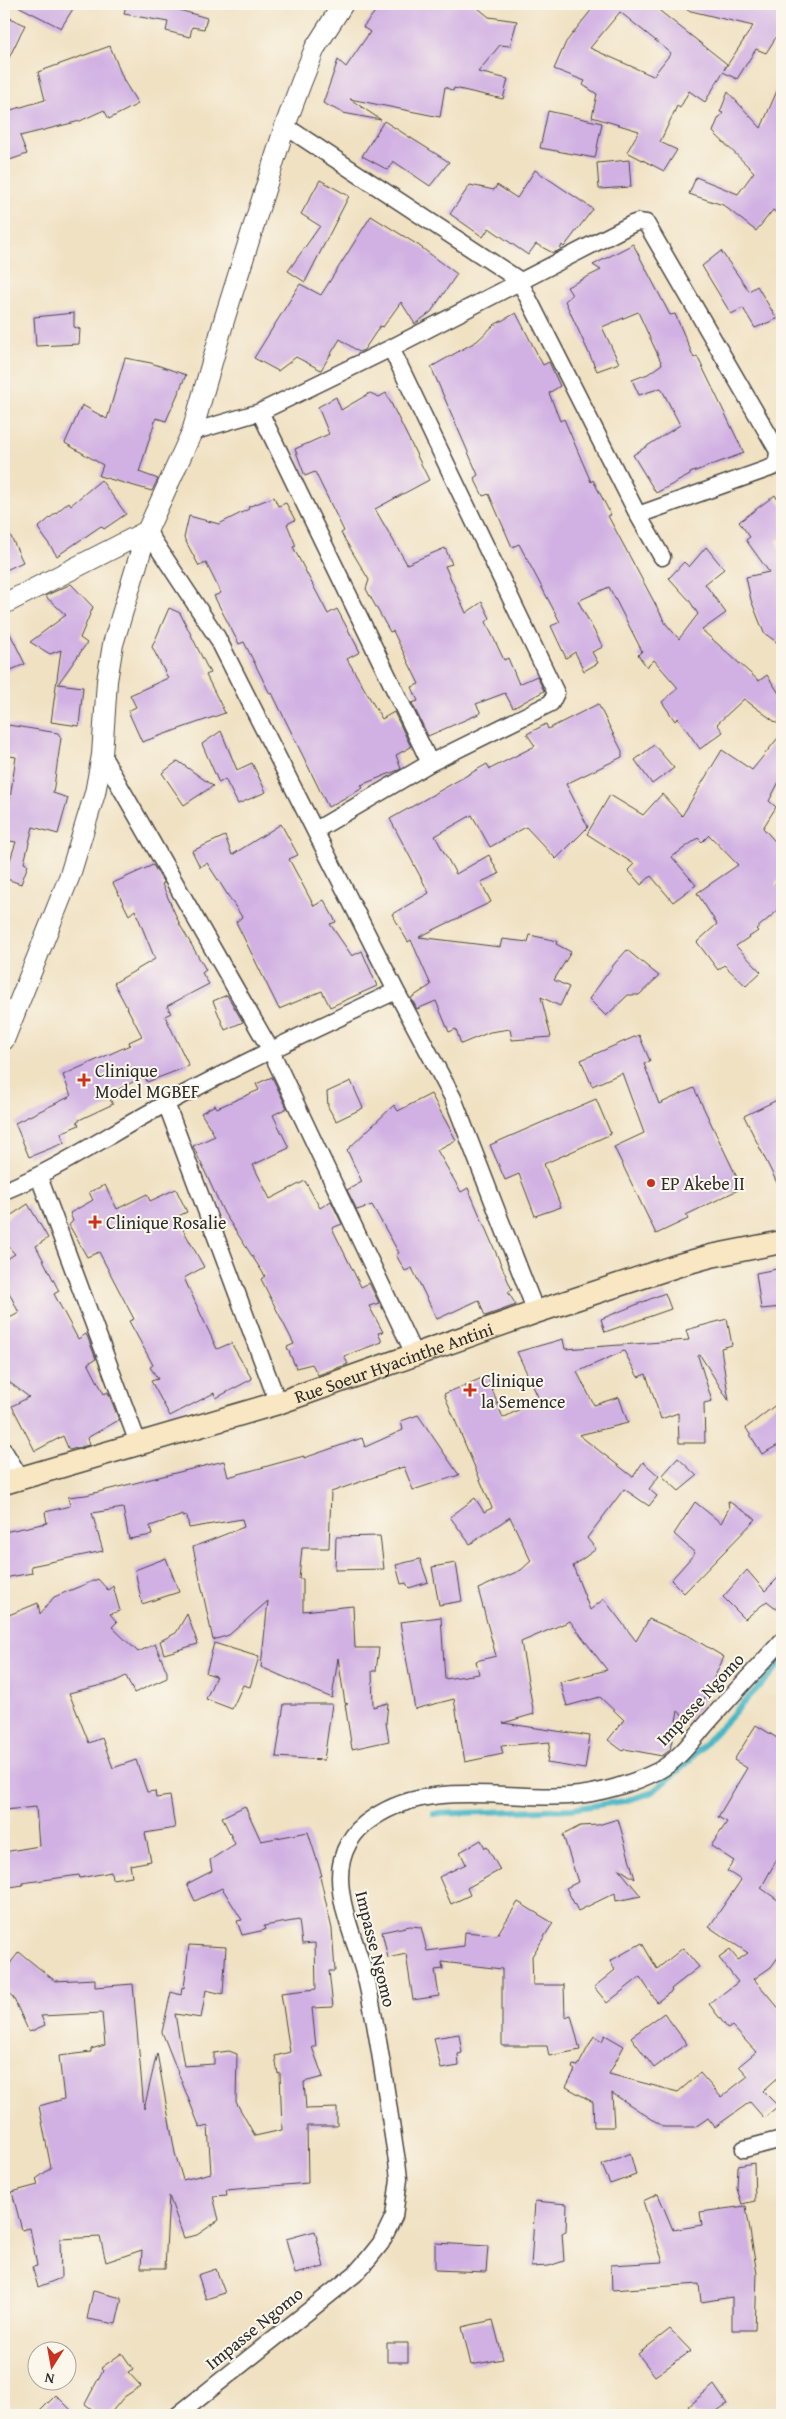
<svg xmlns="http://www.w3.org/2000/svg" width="786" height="2419" viewBox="0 0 786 2419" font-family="'Gentium Book Plus',serif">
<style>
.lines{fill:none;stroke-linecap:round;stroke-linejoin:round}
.stream{stroke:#4ab7c6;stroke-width:6}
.building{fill:#d1b1e3;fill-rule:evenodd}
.minor-casing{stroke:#494642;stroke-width:19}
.tertiary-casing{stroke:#494642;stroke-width:22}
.secondary-casing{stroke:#494642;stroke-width:25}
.minor{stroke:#fff;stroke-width:16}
.tertiary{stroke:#fff;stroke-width:20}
.secondary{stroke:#f9e7c3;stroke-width:22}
.poi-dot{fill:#c8321e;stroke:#fbf7ec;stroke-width:2}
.labels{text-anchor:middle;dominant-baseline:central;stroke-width:4;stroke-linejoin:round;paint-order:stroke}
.poi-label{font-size:18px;fill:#2b2b2b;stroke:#fbf7ec;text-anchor:start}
.street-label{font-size:18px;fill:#2b2b2b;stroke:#fbf7ec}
</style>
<rect width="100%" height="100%" fill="#fbf7ec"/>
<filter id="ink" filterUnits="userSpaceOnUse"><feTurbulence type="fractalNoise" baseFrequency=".02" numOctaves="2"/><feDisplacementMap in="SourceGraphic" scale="10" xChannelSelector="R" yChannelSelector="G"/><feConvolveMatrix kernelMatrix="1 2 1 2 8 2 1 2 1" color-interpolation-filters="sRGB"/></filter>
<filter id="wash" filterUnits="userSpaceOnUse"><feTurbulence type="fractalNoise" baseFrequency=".0096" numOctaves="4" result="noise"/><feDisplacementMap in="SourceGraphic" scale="20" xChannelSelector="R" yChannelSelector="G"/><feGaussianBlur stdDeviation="1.12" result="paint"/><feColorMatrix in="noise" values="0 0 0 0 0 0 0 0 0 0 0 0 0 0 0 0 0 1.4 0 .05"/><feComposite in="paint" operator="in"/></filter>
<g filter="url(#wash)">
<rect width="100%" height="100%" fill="#f0e1c2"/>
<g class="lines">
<path class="stream" d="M434 1814 572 1809 624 1801 651 1793 685 1765 782 1662"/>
</g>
<g id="blocks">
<path class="building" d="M14 4H76L61 28Z
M126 4H149L169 7 207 18 204 29 192 27 190 37 166 31 168 22 124 14Z
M381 4H473L489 17 517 21 510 46 500 45 478 72 508 79 503 99 454 88 453 91 445 87 440 117 350 99 381 120 343 113 323 103 338 60 346 67 370 32 363 27Z
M596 4H651L727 64 724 70 753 26 687 10 688 4H782V28L766 53 756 49 737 79 723 72 705 102 689 91 680 108 677 106 660 142 677 150 664 171 627 152 639 131 592 117 597 94 583 85 585 81 554 69 566 42ZM620 12 671 53 653 76 590 48Z
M4 15 25 25 4 68Z
M110 46 124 81 138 104 109 119 104 110 80 121 20 136 27 154 4 162V96L6 95 11 110 45 100 38 72Z
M782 79V217L773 210 756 231 723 205 689 194 696 177 738 194 754 172 713 132 718 119 723 113 720 112 728 92 761 128Z
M548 111 602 123 595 158 540 148Z
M384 121 449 162 430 186 393 161 388 170 362 156Z
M629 160 631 187 599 189 597 163Z
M535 170 593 209 564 247 562 245 560 250 553 253 536 244 528 255 489 228 483 237 450 214 470 185 494 190 497 185 517 198Z
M320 180 349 196 305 282 288 271 320 226 301 214Z
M371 216 418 245 457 274 431 312 415 324 401 302 383 327 380 326 364 350 359 352 340 339 321 370 296 357 278 371 254 358 300 284 321 295Z
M633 244 670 315 675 314 694 358 697 356 744 453 690 473V475L656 493 633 455 680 425 661 388 639 395 632 380 648 374 662 364 638 312 602 327 619 363 597 371 565 301 572 295 567 287 601 270 593 265Z
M721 251 749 291 757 286 777 319 755 328 743 308 731 314 702 266Z
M74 313V327L80 329 79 344 36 346 34 317Z
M516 313 543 365 549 362 560 386 549 393 560 421 564 419 591 482 593 480 611 515 608 516 666 624 679 639 698 614 689 600 669 578 684 562 689 567 706 547 724 569 705 584 726 613 702 630 759 681 767 675 782 698V727L744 699 717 724 723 732 700 749 678 718 675 721 662 702 678 688 654 660 647 667 638 655 642 651 609 587 578 601 603 647 592 652 598 663 584 671 575 652 566 658 551 626 560 622 519 544 512 547 489 494 483 496 474 478 478 475 431 367 477 341 494 325Z
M125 358 151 363 186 375 166 421 156 418 139 472 158 479 152 491 99 476 103 465 65 443 82 405 107 419Z
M370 393 379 397 386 393 429 480 375 509 407 564 445 548 452 564 445 566 466 613 482 602 490 618 486 622 504 660 508 658 519 684 537 676 544 691 513 708 505 693 476 704 481 713 428 736 412 703 418 701 412 687 419 684 393 631 390 632 366 589 369 580 341 533 344 531 315 472 305 476 295 449 329 434 318 407 336 397 341 410Z
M101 480 126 514 104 529 101 526 57 556 38 528 69 502 71 505Z
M775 495 782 507V537L776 541 782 557V646L764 633 751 600 746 577 769 572 746 540 750 537 739 522Z
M274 497 278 506 286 503 295 520 287 524 296 546 293 547 328 614 337 609 360 652 347 659 382 719 394 712 411 747 396 755 401 769 361 785 363 788 328 807 272 693 270 694 244 642 239 644 214 596 221 593 206 563 199 566 184 538 189 516 219 524 249 509 248 507Z
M4 522 23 562 4 571Z
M71 584 93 607 80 638 87 643 58 684 83 687 79 726 51 722 61 650 50 654 30 642 66 615 45 596Z
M169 608 180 613 210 673 206 675 225 713 142 742 128 711 136 707 130 695 168 678 152 647Z
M4 621 25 664 4 673Z
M598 704 622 751V757L566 784 588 827 556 859 526 827 490 847 472 815 435 836 456 874 489 855 499 874 481 882 491 902 419 937 500 947 502 939 528 942 530 935 557 941 556 944 571 952 554 980 569 987 560 1006 541 997 551 1037 512 1040 510 1029 490 1032 461 1044 456 1029 449 1032 436 1001 417 1009 411 998 431 985 411 940 408 942 392 914 429 893 390 819 487 764 490 769 535 746 527 734 546 724 548 729Z
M8 725 58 733 61 738 53 793 68 798 58 834 33 827 24 863 28 865 21 884 4 878 16 842 4 840 16 757 4 755Z
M221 731 237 770 252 763 266 792 238 804 225 779 219 783 202 744Z
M782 733V776L769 801 776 807 763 828 782 849V878L775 884 782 893V907L756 929 758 931 736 946 761 972 746 986 724 965 718 970 697 942 717 924 697 893 738 865 709 835 702 842 698 838 672 857 696 885 673 902 651 876 641 885 628 870 634 864 587 834 610 795 643 815 662 794 682 816 722 750 752 770Z
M654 745 674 768 652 784 635 760Z
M178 761 213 786 184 805 162 773Z
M281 824 298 855 289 859 314 906 324 900 336 922 330 924 352 956 362 951 377 986 330 1007 322 991 279 1009 236 922 242 917 207 863 200 867 192 851 225 836 232 855Z
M153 865 164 883 162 884 180 925 206 970 202 973 209 984 167 1006 171 1013 165 1016 189 1066 147 1082 145 1076 107 1095 113 1104 77 1121 79 1125 61 1133 64 1143 29 1157 15 1123 71 1096 63 1075 130 1045 129 1042 142 1036 114 983 155 959 135 910 129 915 113 883Z
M627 950 659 976 639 995H628L606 1016 589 999 615 963Z
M227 995 243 1022 225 1030 213 1001Z
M639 1035 650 1061 644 1064 659 1104 694 1088 742 1188 686 1215 688 1219 656 1234 614 1147 644 1133 622 1073 592 1086 581 1060Z
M272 1077 287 1108 273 1115 289 1148 253 1165 270 1199 305 1181 320 1208 331 1201 342 1224 332 1228 361 1287 369 1283 379 1303 369 1306 383 1332 378 1333 382 1342 344 1356 348 1364 318 1375 312 1364 296 1368 287 1347 294 1344 261 1279 265 1276 224 1213 193 1146 215 1136 201 1113 215 1105 217 1108 259 1090 256 1084Z
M351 1081 363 1108 336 1121 328 1107 327 1092Z
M431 1094 456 1140 437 1150 461 1192 468 1188 512 1290 508 1292 516 1305 485 1316 479 1300 437 1319 412 1268 405 1271 396 1255 399 1253 372 1205 357 1210 347 1190 362 1182 347 1150 394 1105 398 1111Z
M596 1099 611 1134 544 1164 561 1207 535 1216 519 1174 505 1180 490 1145Z
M777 1100 782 1111V1193L744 1116Z
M105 1185 117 1209 147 1194 150 1201 176 1189 187 1212 176 1217 204 1267 184 1278 217 1349 231 1343 252 1379 216 1398 214 1393 170 1416 151 1381 158 1379 150 1367 153 1365 129 1321 134 1319 99 1252 87 1257 69 1225 73 1221 70 1213 93 1200 89 1192Z
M28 1204 48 1238 36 1246 59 1291 54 1294 78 1339 86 1334 88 1338 96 1359 88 1363 104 1394 108 1392 119 1420 87 1438 89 1445 69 1450 63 1436 35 1451 12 1406 29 1397 9 1382 4 1373V1321L19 1313 4 1282V1261L15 1254 4 1242V1220Z
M782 1268V1307L761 1309 756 1273Z
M665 1293 671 1309 605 1332 601 1319Z
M727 1319 732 1345 721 1348 729 1401 700 1355 698 1356 712 1401 704 1403 705 1443H679L678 1413 661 1419 646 1374 638 1377 624 1351 577 1372 594 1405 619 1397 628 1423 579 1435 633 1477 643 1462 659 1476 649 1489 657 1496 649 1506 624 1489 587 1538 596 1549 573 1566 590 1610 604 1599 636 1641 649 1619 689 1636 724 1657 701 1705 688 1720 678 1711 670 1750 662 1756 625 1749 623 1751 608 1740 624 1720 600 1697 567 1706 560 1682 607 1670 570 1621 521 1642 534 1714 503 1723 590 1736 585 1769 547 1763 550 1742 501 1746 503 1754 465 1762 454 1699 415 1709 400 1622 441 1617 445 1679 479 1674 476 1661 496 1656 478 1589 521 1570 531 1561 510 1517 470 1544 450 1517 475 1498 484 1512 492 1508 444 1394 487 1376 503 1418 539 1399 517 1352 563 1339 565 1349 689 1340 686 1330Z
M782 1400V1443L762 1454 746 1428Z
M418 1415 459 1475 413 1490 404 1467 400 1468 331 1492 329 1548H302L299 1579H303V1611L353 1606 355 1648H379L376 1671H372L373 1707 388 1703 386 1723 389 1741 352 1749 345 1704H348L345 1703 338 1658 332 1698 261 1667 268 1601 229 1635 213 1640 193 1547 244 1527 242 1519 189 1528 187 1516 183 1517V1515L150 1526 152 1535 129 1539 123 1508 92 1513 103 1551 31 1566 32 1573 4 1578V1532L47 1523 45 1512 70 1506 68 1497 86 1495 224 1461 228 1477 304 1456V1458L362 1438 365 1447 403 1430 401 1421Z
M678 1458 697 1476 679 1491 662 1476Z
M728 1501 756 1519 684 1593 671 1580 695 1553 674 1534 695 1502 721 1523 729 1508Z
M380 1536 384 1569 335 1570 336 1537Z
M166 1558 179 1592 142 1604 135 1570Z
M420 1559 428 1582 409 1588 406 1583 401 1584 396 1565Z
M456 1563 462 1601 439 1605 432 1567Z
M747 1570 765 1591 782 1574V1613L767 1601 745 1619 723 1597Z
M98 1579 108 1590 113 1586 120 1611 110 1614 117 1622 112 1627 138 1652 155 1644 167 1672V1678L134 1693 126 1676 114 1682 69 1693 89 1743 102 1738 113 1768 136 1760 147 1792 155 1791 156 1798 170 1796 175 1828 145 1833 151 1861 130 1865 132 1876 112 1879 111 1872 80 1878 79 1875 22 1883 23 1885 4 1888V1852L39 1846 36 1807 4 1810V1721L10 1720 4 1696V1617L38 1603 40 1614 54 1597Z
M187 1614 198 1644 164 1654 160 1641 176 1633Z
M214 1643 259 1657 250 1687 243 1685 232 1709 206 1699 216 1676 206 1673Z
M284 1704H332L324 1760 276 1757Z
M756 1725 782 1741V1850L761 1888 782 1903V1952L771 1967 754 1979 782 2012V2074L763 2091 778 2106 764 2118 750 2102 715 2127 708 2118 695 2127H664L612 2093 614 2127H594L593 2102 566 2087 575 2070 572 2068 573 2065 578 2066 594 2036 602 2041 605 2035 624 2046 609 2074 678 2092 700 2073 721 2097 748 2076 739 2066 756 2052 732 2026 728 2029 709 2004 738 1982 719 1958 730 1950 738 1960 748 1953 709 1927 741 1880 727 1871 734 1861 711 1846 727 1822 718 1817 747 1768 734 1760Z
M245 1806 261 1841 308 1832 322 1876H320L332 1929 335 1971H329L333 2007 312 2008 316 2047H312L323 2077 304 2082 306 2109 337 2108V2126H307L308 2183 226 2190 227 2195 213 2196 219 2220 197 2235 184 2238 169 2196 165 2268H141L142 2250 106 2262 100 2237 60 2239 61 2278 38 2287 32 2267 37 2266 30 2228 22 2230 12 2192 38 2185 36 2179 51 2168 39 2106 64 2099 59 2056 91 2052V2049L105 2045 102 2013 41 2016 45 2025 29 2032 13 1997 4 1989V1971L19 1952 55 1981 95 1979V1987L133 1984 144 2109 157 2053 175 2153 183 2180 211 2173 208 2126 200 2128 162 2032 171 1992 181 1995 182 1987 184 1988 189 1945 226 1947 223 1994 206 1990 201 2018 175 2014 184 2066 214 2064V2053L229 2051 237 2054 236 2102 255 2136 282 2130 280 2073 278 2074 275 2056 290 2052 281 1993 316 1989 315 1943 302 1944 299 1920 264 1926 265 1930 242 1935 237 1921 242 1920 222 1888 195 1901 187 1884 212 1871 210 1860 235 1844 222 1817Z
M618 1819 635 1879 618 1868 641 1896 616 1901 615 1893 578 1911 566 1888 578 1882 563 1835 580 1826 598 1825Z
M481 1840 485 1848 487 1847 500 1870 467 1888 470 1895 451 1904 439 1877 466 1864 460 1852Z
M518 1902 553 1923 532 1956 533 1985H564L565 2017 571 2015 580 2050 549 2056 547 2046H502V1969L442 1962 443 1969 435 1970 439 1996 413 2000 406 1954 388 1958 382 1932 410 1926 421 1927 427 1951 464 1946 465 1932 497 1935Z
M642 1943 657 1969 683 1948 699 1967 671 1989 672 1991 657 2002 640 1977 607 2003 594 1987 615 1970 610 1961Z
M664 2013 687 2044 654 2068 631 2037Z
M459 2034 462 2053 458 2054 459 2066 441 2069 434 2038Z
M630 2153 636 2175 610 2184 602 2165Z
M754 2163 755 2201 742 2204 737 2189 738 2166Z
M658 2194 673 2230 702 2225 700 2212 746 2206 757 2274 755 2330H732V2297L701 2302 699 2284 612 2290 611 2265 663 2262 643 2201Z
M535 2201 567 2204 566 2231 562 2233 564 2261 549 2266 531 2267Z
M315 2231 324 2267 295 2274 286 2239Z
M435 2243 488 2246 486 2272 435 2270Z
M216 2269 225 2293 206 2299 198 2275Z
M93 2291 122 2298 116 2324 87 2319Z
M493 2320 503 2359 471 2365 462 2327Z
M670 2329 691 2351 655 2376 638 2354Z
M387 2343H408V2362H387Z
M122 2353 133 2369 128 2372 141 2386 124 2397 109 2415H100L85 2404 103 2370 101 2368Z
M714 2385 727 2404 711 2415H695L688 2406Z
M56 2395 76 2415H36Z"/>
</g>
</g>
<g filter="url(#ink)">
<use href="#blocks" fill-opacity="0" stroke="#494642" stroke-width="1"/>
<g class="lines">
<g class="minor-casing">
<path id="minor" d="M285 126 519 280 638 515 662 557
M260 412 430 763
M192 432 260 412 391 348 632 224 638 222 646 223 778 451 777 461 773 467 638 515
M147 531 217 637 396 991 453 1098 536 1312
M102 755 270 1049 415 1356
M316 830 430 763 551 703 556 693 391 348
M166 1103 278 1403
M39 1177 138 1443
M4 1191C61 1168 112 1132 167 1103 242 1063 319 1027 396 991
M4 1451 21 1479
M744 2149 782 2139
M178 2415 355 2274 369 2258 381 2243 394 2216 399 2179 397 2161C387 2102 380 2041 367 1983 359 1949 340 1912 340 1877 340 1852 352 1831 373 1818 430 1779 504 1800 569 1796 598 1794 632 1784 658 1771 679 1760 693 1739 709 1721 733 1694 758 1667 782 1641"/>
</g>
<g class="tertiary-casing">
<path id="tertiary" d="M4 604 147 531
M4 1040 70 875 95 793 102 755 107 681 113 644 147 531 192 432 225 317 285 126 301 83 315 48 343 4"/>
</g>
<g class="secondary-casing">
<g id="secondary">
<path id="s1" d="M4 1483 278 1403 536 1312 679 1265 711 1256 782 1242"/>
</g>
</g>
<use href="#minor" class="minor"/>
<use href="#tertiary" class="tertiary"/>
<use href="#secondary" class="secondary"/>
</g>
</g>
<g class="poi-dot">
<path d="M81.5 1072.5h5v5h5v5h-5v5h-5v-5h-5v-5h5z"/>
<circle cx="651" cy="1183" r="5"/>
<path d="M92.5 1214.5h5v5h5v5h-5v5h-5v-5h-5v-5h5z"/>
<path d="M467.5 1382.5h5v5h5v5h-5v5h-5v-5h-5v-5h5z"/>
</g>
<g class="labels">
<g class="poi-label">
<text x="95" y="1070">Clinique<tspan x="95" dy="21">Model MGBEF</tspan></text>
<text x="661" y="1183">EP Akebe II</text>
<text x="106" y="1222">Clinique Rosalie</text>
<text x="481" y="1380">Clinique<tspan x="481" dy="21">la Semence</tspan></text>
</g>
<g class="street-label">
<text stroke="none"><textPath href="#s1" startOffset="408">Rue Soeur Hyacinthe Antini</textPath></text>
<text transform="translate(700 1699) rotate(-47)">Impasse Ngomo</text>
<text transform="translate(376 1949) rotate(76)">Impasse Ngomo</text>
<text transform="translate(254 2328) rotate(-39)">Impasse Ngomo</text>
</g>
</g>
<rect width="786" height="2419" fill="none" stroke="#fbf7ec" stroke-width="20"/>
<g transform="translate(52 2366) rotate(191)"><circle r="24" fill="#fbf7ec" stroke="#a8a59f"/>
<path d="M0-4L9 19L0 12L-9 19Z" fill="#c8321e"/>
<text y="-8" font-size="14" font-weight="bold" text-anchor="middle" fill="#2b2b2b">N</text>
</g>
</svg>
